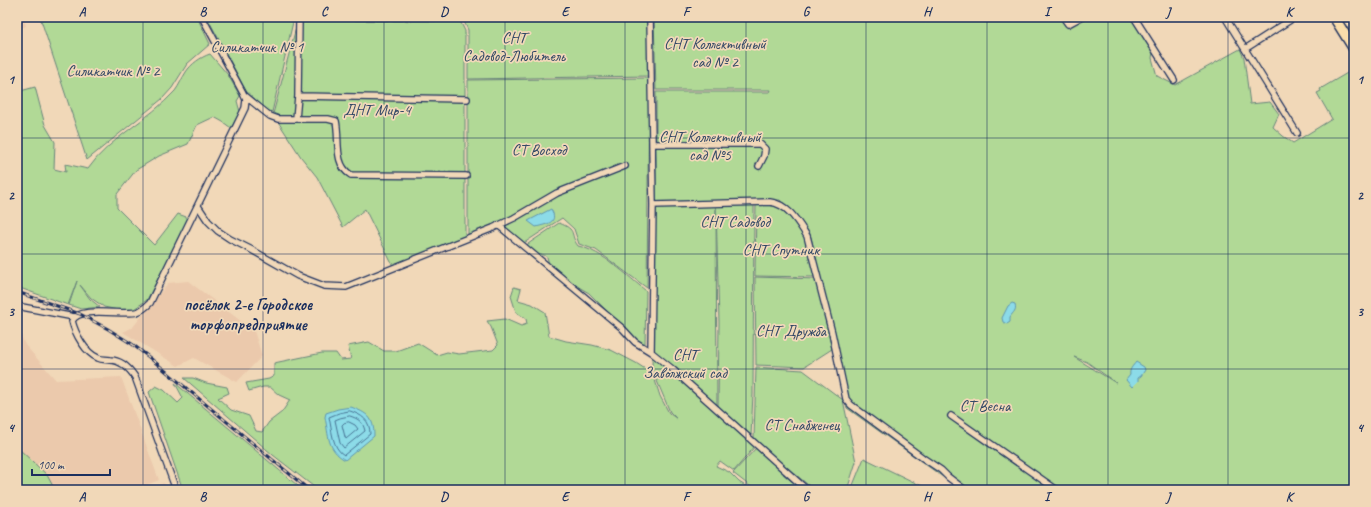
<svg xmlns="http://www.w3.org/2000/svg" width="1371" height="507" viewBox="0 0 1371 507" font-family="Caveat,sans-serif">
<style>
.built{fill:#ebc9ac}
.green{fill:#b1d996;stroke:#66847a;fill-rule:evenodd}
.water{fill:#8cdbe8;stroke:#5f96b1}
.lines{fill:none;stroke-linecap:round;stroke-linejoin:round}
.shore{stroke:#487495;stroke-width:1}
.street-casing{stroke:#1b2f5e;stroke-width:8}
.primary-casing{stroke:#1b2f5e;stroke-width:12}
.street{stroke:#f1d8b8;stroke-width:5.5}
.primary{stroke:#faddab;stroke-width:9}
.rail-casing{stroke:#1b2f5e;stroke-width:3}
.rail{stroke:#f1d8b8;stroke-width:1.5;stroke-dasharray:4.5;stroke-linecap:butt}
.grid{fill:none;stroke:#1b2f5e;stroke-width:1;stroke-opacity:0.55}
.labels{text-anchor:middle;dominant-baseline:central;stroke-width:3.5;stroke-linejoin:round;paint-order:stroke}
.park-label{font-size:16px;fill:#324866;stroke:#f1d8b8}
.neighbourhood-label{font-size:17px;font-weight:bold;fill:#1b2f5e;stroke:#f1d8b8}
.neatline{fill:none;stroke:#1b2f5e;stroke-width:1.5}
.grid-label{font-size:13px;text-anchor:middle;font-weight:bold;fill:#1b2f5e}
</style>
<rect width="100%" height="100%" fill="#f1d8b8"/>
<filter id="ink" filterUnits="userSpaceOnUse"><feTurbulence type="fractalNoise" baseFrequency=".025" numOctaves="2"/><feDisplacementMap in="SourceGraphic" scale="8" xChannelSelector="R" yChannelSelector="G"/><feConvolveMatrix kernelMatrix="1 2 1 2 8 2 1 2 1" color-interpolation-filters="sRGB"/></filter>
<g filter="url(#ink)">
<path class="built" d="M17 17H23L26 26 17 30Z
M188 281 254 331 262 356 237 382 194 358 178 366 123 332 133 327 168 283Z
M17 325 25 345 56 380 121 377 159 480 134 490H22L17 463Z
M164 483 167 490H144Z"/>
<path class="green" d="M48 17H197L210 44 187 64 172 88 162 99 87 160 41 20Z
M207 17H293V22L272 112 267 110 246 91Z
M297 17H375L297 18Z
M376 17H459L456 19 376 18Z
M462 17H650L649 76 468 79V30Z
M654 17H1059L1069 28 1088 17H1131L1153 52 1152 58 1157 76 1175 85 1240 49 1244 58 1250 104 1270 102 1279 114 1273 127 1283 136 1293 143 1332 119 1317 93 1321 91 1320 89 1354 69V351L1352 353 1351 361 1354 362V490H961L847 408 811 237 795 215 780 200 656 202V92H770L771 90H656ZM1074 357 1087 362 1116 383Z
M298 20 460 21 465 31V237L393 266 365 209 343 227 317 177 301 157 273 114Z
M210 54 228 75 240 96 237 101 240 112 231 128 223 122 214 117 197 125 188 144 159 156 136 170 117 194V208L154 245 178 214 189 218 147 300 134 309 118 310 104 307 91 298 80 285 90 299 100 307 81 309 69 305 77 281 68 305 17 287V92L35 87 45 125 55 142 54 169 66 172 65 164 88 169C110 137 149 120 175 91 179 86 182 78 186 72 191 64 201 57 210 54Z
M649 78 647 288 596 250 579 244 574 229 562 218 524 243 499 222 468 235V80Z
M754 204 753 394 751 436 718 406 719 323 716 205Z
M756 204 777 205 793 220 805 237 815 277 755 276Z
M716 205 717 410 756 445 754 438 756 367 803 370 843 400 856 462 847 490H814L788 468 783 474 802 490H755L733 473 757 447 756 445 734 471 720 461 716 466 729 472 739 482 752 490H318L273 455 184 378H193L206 383 227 387 229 393 218 398 231 410 249 416 256 431 262 432 269 422 282 412 290 400 279 395 270 387H263L249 391 246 383 269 379 274 376V363L322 353H336L341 360 351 359 348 346 369 342 384 351H396L418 343 437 355 447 352 459 354 493 350 498 345 491 327 487 321 505 319 521 326 527 324 526 319 516 312 511 296 514 287 521 289 518 300 532 304 545 312 549 336 566 341 592 345 611 350 636 363 653 374 660 396 669 413 677 419 670 412 652 369 654 206Z
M559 223C578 230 569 234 578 246 602 251 628 276 646 291L645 346 639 343 589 293 570 282 550 268 547 257 544 255H538L522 248Z
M755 277 816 279 832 349 804 367 756 365Z
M175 383 303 490H183L149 392 156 386 164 390 178 403 183 398Z
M17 424 19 449 47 475 55 490H17Z
M864 458 922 486 927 490H851Z"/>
<path class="water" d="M551 209C559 223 547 224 536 227L528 221Z
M1012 303 1015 304C1017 311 1013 312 1010 317V322L1007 324 1003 322 1002 318 1008 306Z
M1136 362 1144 367 1145 370 1141 376 1138 378V381L1132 387 1126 380 1130 375C1129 369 1133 366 1136 362Z
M351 407C367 413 374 417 374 436L345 460C327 449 329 437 325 417L326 413 338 409Z"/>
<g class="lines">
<path class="shore" d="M350 411C362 415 370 420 370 434L344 455C332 448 332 430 329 417L339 413Z
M350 416C359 419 363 422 365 431L344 448 340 443 335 420 340 418Z
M349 422 355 425 358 429 346 439 345 437 342 425 344 423Z"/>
<g class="street-casing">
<path id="street" d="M650 17 653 205 651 352
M1063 17 1068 24 1081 17
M1134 17 1174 80
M1225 17 1297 133
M1245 49 1295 17
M244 95 270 116 278 119H328L336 121C340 138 333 165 351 175L466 176
M298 96 467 99
M296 119 298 96 299 17
M652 144H760L765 149 764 156 759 166
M653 205 770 202C788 204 798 222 807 236L832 333 846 399 851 405 923 458 941 470 948 477 965 490
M198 206 208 221 218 231 230 239 250 249 298 276 324 286 346 287 493 228 514 218 557 193 625 166
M498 225 622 328 635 342 651 352 671 368 807 490
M17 306 74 317
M951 416 1057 490
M176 490 135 377C129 368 121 360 110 360 106 359 102 360 98 358 85 353 75 333 72 321 79 305 123 316 137 312 143 310 146 307 150 303L245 108 246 100 243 93 202 17"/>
</g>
<g class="primary-casing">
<path id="primary" d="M1334 17 1354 49"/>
</g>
<use href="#street" class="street"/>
<use href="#primary" class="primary"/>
<g class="rail-casing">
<path id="rail" d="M17 292 80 314 108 329 132 344 150 358 309 490"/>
</g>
<use href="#rail" class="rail"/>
</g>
</g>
<path class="grid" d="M143 17V490M263 17V490M384 17V490M505 17V490M625 17V490M746 17V490M866 17V490M987 17V490M1108 17V490M1228 17V490M17 138H1354M17 254H1354M17 369H1354"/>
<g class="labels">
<g class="park-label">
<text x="514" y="38">СНТ<tspan x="514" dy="18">Садовод-Любитель</tspan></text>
<text x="715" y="44">СНТ Коллективный<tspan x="715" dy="18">сад № 2</tspan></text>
<text x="257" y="47">Силикатчик № 1</text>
<text x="113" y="71">Силикатчик № 2</text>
<text x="377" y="110">ДНТ Мир-4</text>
<text x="710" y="137">СНТ Коллективный<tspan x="710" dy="18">сад №5</tspan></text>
<text x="539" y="150">СТ Восход</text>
<text x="735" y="222">СНТ Садовод</text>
<text x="781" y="250">СНТ Спутник</text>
<text x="791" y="331">СНТ Дружба</text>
<text x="685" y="355">СНТ<tspan x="685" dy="18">Заволжский сад</tspan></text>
<text x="985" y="406">СТ Весна</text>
<text x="802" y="425">СТ Снабженец</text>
</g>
<g class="neighbourhood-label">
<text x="248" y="304">посёлок 2-е Городское<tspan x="248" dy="20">торфопредприятие</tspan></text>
</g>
</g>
<rect width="1371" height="507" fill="none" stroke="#f1d8b8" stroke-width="44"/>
<path d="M32 469v6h78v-6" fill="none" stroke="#1b2f5e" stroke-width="2"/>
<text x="38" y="469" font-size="12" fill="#1b2f5e" stroke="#f1d8b8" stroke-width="3" paint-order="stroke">100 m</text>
<rect x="22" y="22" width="1327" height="463" class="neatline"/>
<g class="grid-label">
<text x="82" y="16">A</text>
<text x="203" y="16">B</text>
<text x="324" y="16">C</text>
<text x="444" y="16">D</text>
<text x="565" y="16">E</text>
<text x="686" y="16">F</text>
<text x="806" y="16">G</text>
<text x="927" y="16">H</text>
<text x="1047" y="16">I</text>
<text x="1168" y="16">J</text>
<text x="1289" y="16">K</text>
<text x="11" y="84">1</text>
<text x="1360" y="84">1</text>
<text x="11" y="200">2</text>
<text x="1360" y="200">2</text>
<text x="11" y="316">3</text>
<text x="1360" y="316">3</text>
<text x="11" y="432">4</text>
<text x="1360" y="432">4</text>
<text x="82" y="501">A</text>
<text x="203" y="501">B</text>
<text x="324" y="501">C</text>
<text x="444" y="501">D</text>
<text x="565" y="501">E</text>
<text x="686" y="501">F</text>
<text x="806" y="501">G</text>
<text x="927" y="501">H</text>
<text x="1047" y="501">I</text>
<text x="1168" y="501">J</text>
<text x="1289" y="501">K</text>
</g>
</svg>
